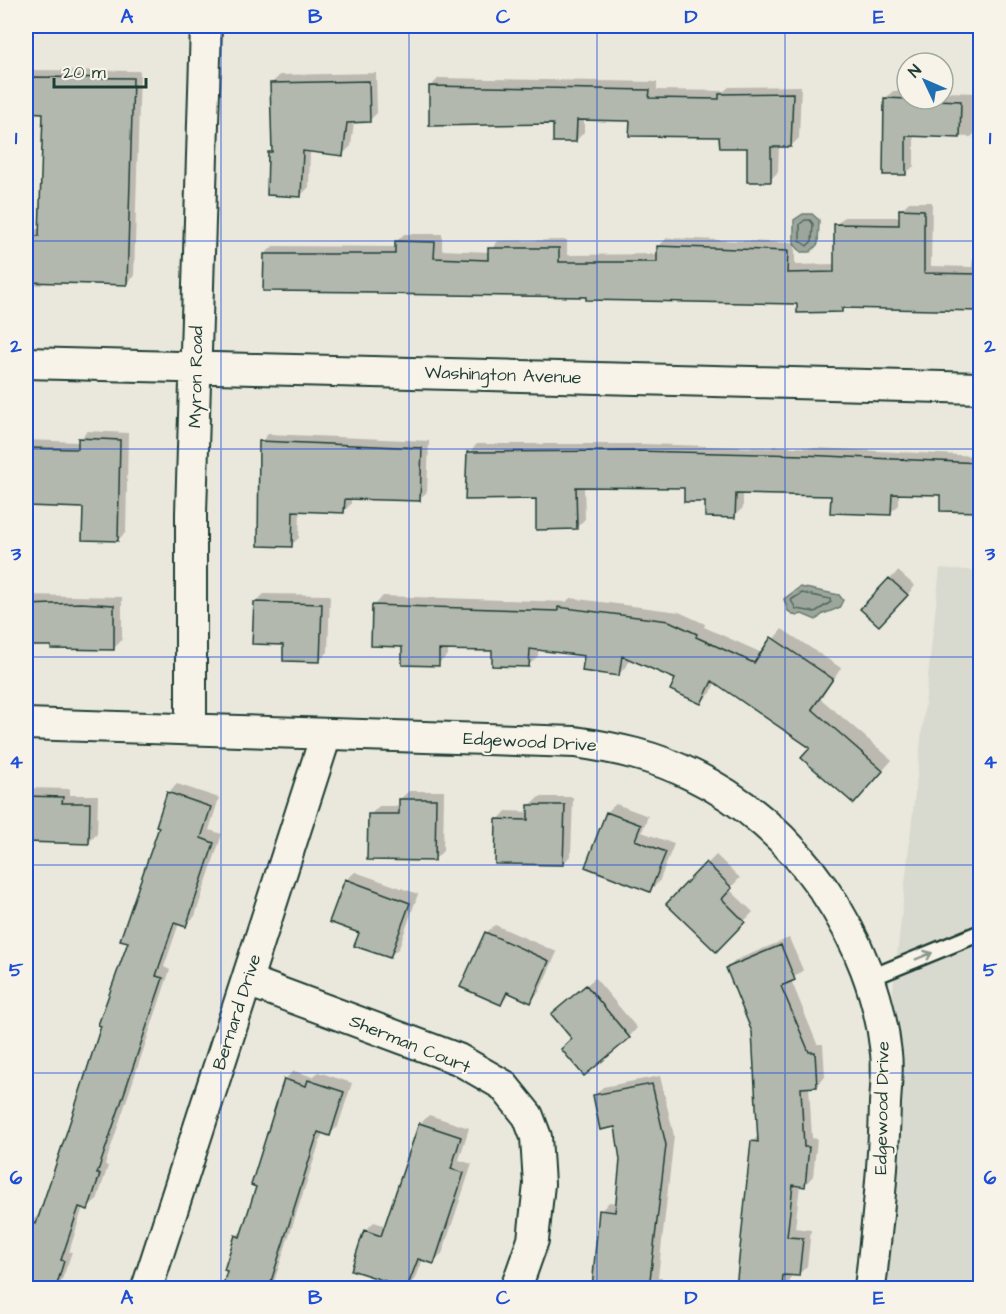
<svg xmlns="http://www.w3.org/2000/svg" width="1006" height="1314" viewBox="0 0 1006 1314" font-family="'Architects Daughter',sans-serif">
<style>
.built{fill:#d9dacf}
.water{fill:#9ca69c;stroke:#6a7c72;stroke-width:1.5}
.shadow{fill:#0003}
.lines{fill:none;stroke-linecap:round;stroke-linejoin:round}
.shore{stroke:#51675e;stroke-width:1.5}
.building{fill:#b2b8ae;stroke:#1f3d34;stroke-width:1.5}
.service-casing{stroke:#1f3d34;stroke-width:20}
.minor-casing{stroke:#1f3d34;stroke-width:34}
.service{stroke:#f7f3e8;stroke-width:15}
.minor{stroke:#f7f3e8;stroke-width:30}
.oneway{stroke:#8b988e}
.grid{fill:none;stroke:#1d4ed8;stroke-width:1.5;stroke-opacity:0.55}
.labels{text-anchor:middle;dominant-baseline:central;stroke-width:4.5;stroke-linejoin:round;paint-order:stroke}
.street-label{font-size:18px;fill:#1f3d34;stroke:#f7f3e8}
.neatline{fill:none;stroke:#1d4ed8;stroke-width:2}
.grid-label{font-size:20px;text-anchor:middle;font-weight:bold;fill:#1d4ed8}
</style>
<rect width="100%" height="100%" fill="#eae8dd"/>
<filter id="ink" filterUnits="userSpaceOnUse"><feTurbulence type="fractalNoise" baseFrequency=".0167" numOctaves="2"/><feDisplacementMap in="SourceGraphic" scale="12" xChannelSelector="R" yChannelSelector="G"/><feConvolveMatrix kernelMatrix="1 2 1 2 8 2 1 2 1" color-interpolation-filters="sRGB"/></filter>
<g filter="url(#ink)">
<path class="built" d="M940 568 980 571V1288H860Z"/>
<path class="water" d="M803 214H812L819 220 818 244 810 252H801L794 244V220Z
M800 587 839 595 843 600 839 608 823 614 816 620 802 614 796 616 788 611 784 599Z"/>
<path class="shadow" d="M26 70 140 71 134 276 126 284 45 281 41 285 26 284V237L33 229H41L45 111 26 110Z
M376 73 377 113 369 121H354L351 146 343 154 310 150 309 187 301 195 270 153 273 150 272 83 280 75Z
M439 78 657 82V90L724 91 729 87 801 86 799 138 791 146 779 145 778 172 770 180 749 147 721 136 631 119H584V132L576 141 555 123 431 86Z
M893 91H907V99H943V92L980 93V134L975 133 971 137 914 135V166L905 174 885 99Z
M909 202H932L931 266 972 267 973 259 980 251V308L846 306 842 311 799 303 265 290V254L273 246 396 247V242L404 234H442V250L490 252 498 241 567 240V255L659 254V246L667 238 795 243V265L835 264 836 225 844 217H901V210Z
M87 431 128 433 126 532 118 540 85 507 26 505V440L79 442Z
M268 434 429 441 427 492 419 499 351 498V504L344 511 300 510 299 538 291 545 261 442Z
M477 444H644L771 448 774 446 980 456V510L942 494 899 492V505L890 513 833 495 743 492V508L734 516 686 486 584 485 585 519 577 527 468 453Z
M898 571 915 586 888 616 890 579Z
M264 594 330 595 328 652 319 661 285 644 255 602Z
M26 595 122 597V640L113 649 26 645Z
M383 596 566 602 570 598 679 612 705 624 704 627 762 653 782 629 841 668 821 699 892 760 863 793 812 748 715 682 711 693 701 702 677 679 629 658 628 664 619 674 586 654 538 648V656L528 666 494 650 448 648V655L438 664 404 646 374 606Z
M177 784 219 798 209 830 222 834 195 916 186 925 179 923 164 967 170 970 105 1165 108 1166 97 1200 88 1208 83 1207 69 1252H72L59 1288H26V1237L30 1222 40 1214 129 941 168 793Z
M26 788 70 789V795H98L97 834 88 843 26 841Z
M409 791H444L443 851 435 859 370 815 379 806H400V799Z
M539 797H573L571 855 563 864 498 820 506 811 530 812V805Z
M616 804 648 816 642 832 674 844 659 882 650 890 587 866 607 812Z
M716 855 740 878 729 889 753 912 716 950 668 904Z
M355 872 418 894 399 948 390 956 361 933 346 880Z
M495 925 557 952 539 992 531 1001 511 992 501 1004 486 933Z
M789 938 803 970 791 980 817 1044H823L825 1077 816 1085 809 1086 812 1138 817 1139 813 1176 805 1185H800L795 1228 811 1230 807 1266 798 1275 791 1274 789 1288H737L752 1142 759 1135 754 1032 727 969 736 960Z
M595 978 637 1028 629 1037 573 1039 561 1006Z
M294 1071 313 1077 318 1072 352 1083 338 1126 330 1134 323 1132 272 1288H222L236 1236 245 1228 258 1186 285 1079Z
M660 1076 674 1136 658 1277H662L661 1288H593L601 1211 609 1202 618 1203 622 1160 616 1126 594 1096 603 1087Z
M429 1115 469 1128 459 1160 472 1164 442 1254 434 1262 423 1259 416 1278 407 1287 353 1269 365 1231 374 1222 386 1226 420 1124Z"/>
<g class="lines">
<path class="shore" d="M805 220H810L813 224 812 241 807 246 800 241V224Z
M802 593 830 599 831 602 815 612 796 609 791 600Z"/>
</g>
<path class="building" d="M26 77 133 78 127 285 26 282V236H39L43 113 26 112Z
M369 81 370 122 347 123 343 156 303 151 301 197 267 195 268 152H272L270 83Z
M429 86 650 90 649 98 719 99V94L793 93 791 147H771V182H747V148H720L719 137 629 136 630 121 577 120 576 142H553V124L429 126Z
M884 98 961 101 960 138 906 136V175H883Z
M899 209 924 210V273L981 274 980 311 842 308V312L797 313V304L586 300V297L377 294V292L263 291 264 254H395V241L435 242 434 258 488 260V248H559V262H657V246L788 251 787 273 834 272V224L899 225Z
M78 438 120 440 118 541 82 540 83 508 26 506V448L78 449Z
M259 441 422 448 420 501 345 499 344 513 293 511 292 547 258 546Z
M635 451 804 455 981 463V512L940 511V495L892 494 891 515 830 513 831 496 736 494 735 518 705 517V502H684V488L576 487 577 529 536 530V499L465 500 467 452Z
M889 578 908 595 879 626 860 609Z
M254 602 322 604 320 662 283 661V645L252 644Z
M81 603 114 605V650L51 649V646H26V605Z
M372 605 558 611V607L669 621 697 634 696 637 754 663 771 637 833 679 812 709 883 771 854 804 801 758 810 748 712 681 701 704 670 690 675 679 622 656 619 676 582 671 584 656 530 649 529 667 492 666V651L439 650V666L402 665V647L371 646Z
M167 792 211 807 201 838 214 843 186 927 174 923 156 976 163 978 97 1174H100L88 1210 79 1207 61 1260 64 1261 56 1288H26V1220L36 1224 74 1110 101 1026 98 1025 128 942 120 940 159 827 156 826Z
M26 796 63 797 62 803H90L89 844 26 842Z
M399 799H436L435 861 367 860 368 814H399Z
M528 805H565L563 865 495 864 496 819 528 820Z
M606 812 641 825 635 840 666 852 650 892 585 867Z
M706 862 732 888 722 899 745 922 716 952 666 904Z
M345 879 410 903 390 958 354 946 359 933 329 922Z
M485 932 549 961 531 1003 507 992 501 1005 460 987Z
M781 945 795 980 781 986 809 1052H815L817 1087 801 1088 804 1147H809L805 1187 793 1185 787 1237 803 1238 799 1276 783 1275 782 1288H736L751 1141 758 1142 752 1032 726 968Z
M586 985 630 1038 584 1076 561 1049 572 1039 551 1014Z
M284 1079 306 1086 308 1080 344 1092 330 1136 318 1132 269 1288H222L227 1271 224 1270 235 1235 240 1237 256 1187 251 1185Z
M652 1084 666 1145 649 1288H592L599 1210 615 1212 620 1160 615 1127 600 1130 593 1095Z
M419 1123 461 1137 451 1169 464 1173 434 1264 418 1259 407 1288 351 1270 364 1230 381 1236Z"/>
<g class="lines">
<g class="service-casing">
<path id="service" d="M870 978 980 933"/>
</g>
<g class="minor-casing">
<path id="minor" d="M26 363 980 388
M26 724 575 742C616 748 654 756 692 775 797 825 874 938 886 1053 888 1069 886 1087 885 1103 884 1165 877 1227 870 1288
M191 728V513L206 26
M248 981 458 1059 503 1085 528 1116 536 1137 539 1184 533 1240 516 1288
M147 1288 326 735"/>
</g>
<use href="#service" class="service"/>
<use href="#minor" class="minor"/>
</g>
<defs><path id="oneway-shaft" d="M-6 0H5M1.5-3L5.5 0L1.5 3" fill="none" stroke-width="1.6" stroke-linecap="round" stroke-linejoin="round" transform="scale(1.5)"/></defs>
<use class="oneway" href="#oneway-shaft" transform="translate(924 956) rotate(-22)"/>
</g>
<path class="grid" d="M221 26V1288M409 26V1288M597 26V1288M785 26V1288M26 241H980M26 449H980M26 657H980M26 865H980M26 1073H980"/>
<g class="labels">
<g class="street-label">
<text transform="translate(503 375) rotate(2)">Washington Avenue</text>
<text transform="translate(196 377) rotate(-89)">Myron Road</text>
<text transform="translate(530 742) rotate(3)">Edgewood Drive</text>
<text transform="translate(237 1012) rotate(-72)">Bernard Drive</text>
<text transform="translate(410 1044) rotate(22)">Sherman Court</text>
<text transform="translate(882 1108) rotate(-89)">Edgewood Drive</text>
</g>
</g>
<rect width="1006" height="1314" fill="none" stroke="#f7f3e8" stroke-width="66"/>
<g transform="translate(925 81) rotate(314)"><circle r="28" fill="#f7f3e8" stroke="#a1aaa0" stroke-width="1.5"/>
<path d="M0-4.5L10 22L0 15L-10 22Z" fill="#1f6fb2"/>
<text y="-9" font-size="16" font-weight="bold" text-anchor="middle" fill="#1f3d34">N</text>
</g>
<path d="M54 78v9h92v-9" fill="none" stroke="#1f3d34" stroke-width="3"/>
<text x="63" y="78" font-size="18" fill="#1f3d34" stroke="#f7f3e8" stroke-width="4.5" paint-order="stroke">20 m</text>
<rect x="33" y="33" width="940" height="1248" class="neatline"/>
<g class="grid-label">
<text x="127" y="23">A</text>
<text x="315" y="23">B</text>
<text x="503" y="23">C</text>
<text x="691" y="23">D</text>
<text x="879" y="23">E</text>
<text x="16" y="144">1</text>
<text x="990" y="144">1</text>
<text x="16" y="352">2</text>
<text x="990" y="352">2</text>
<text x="16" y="560">3</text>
<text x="990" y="560">3</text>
<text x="16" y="768">4</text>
<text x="990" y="768">4</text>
<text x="16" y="976">5</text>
<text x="990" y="976">5</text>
<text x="16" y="1184">6</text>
<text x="990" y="1184">6</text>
<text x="127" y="1304">A</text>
<text x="315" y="1304">B</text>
<text x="503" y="1304">C</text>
<text x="691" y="1304">D</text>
<text x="879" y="1304">E</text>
</g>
</svg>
